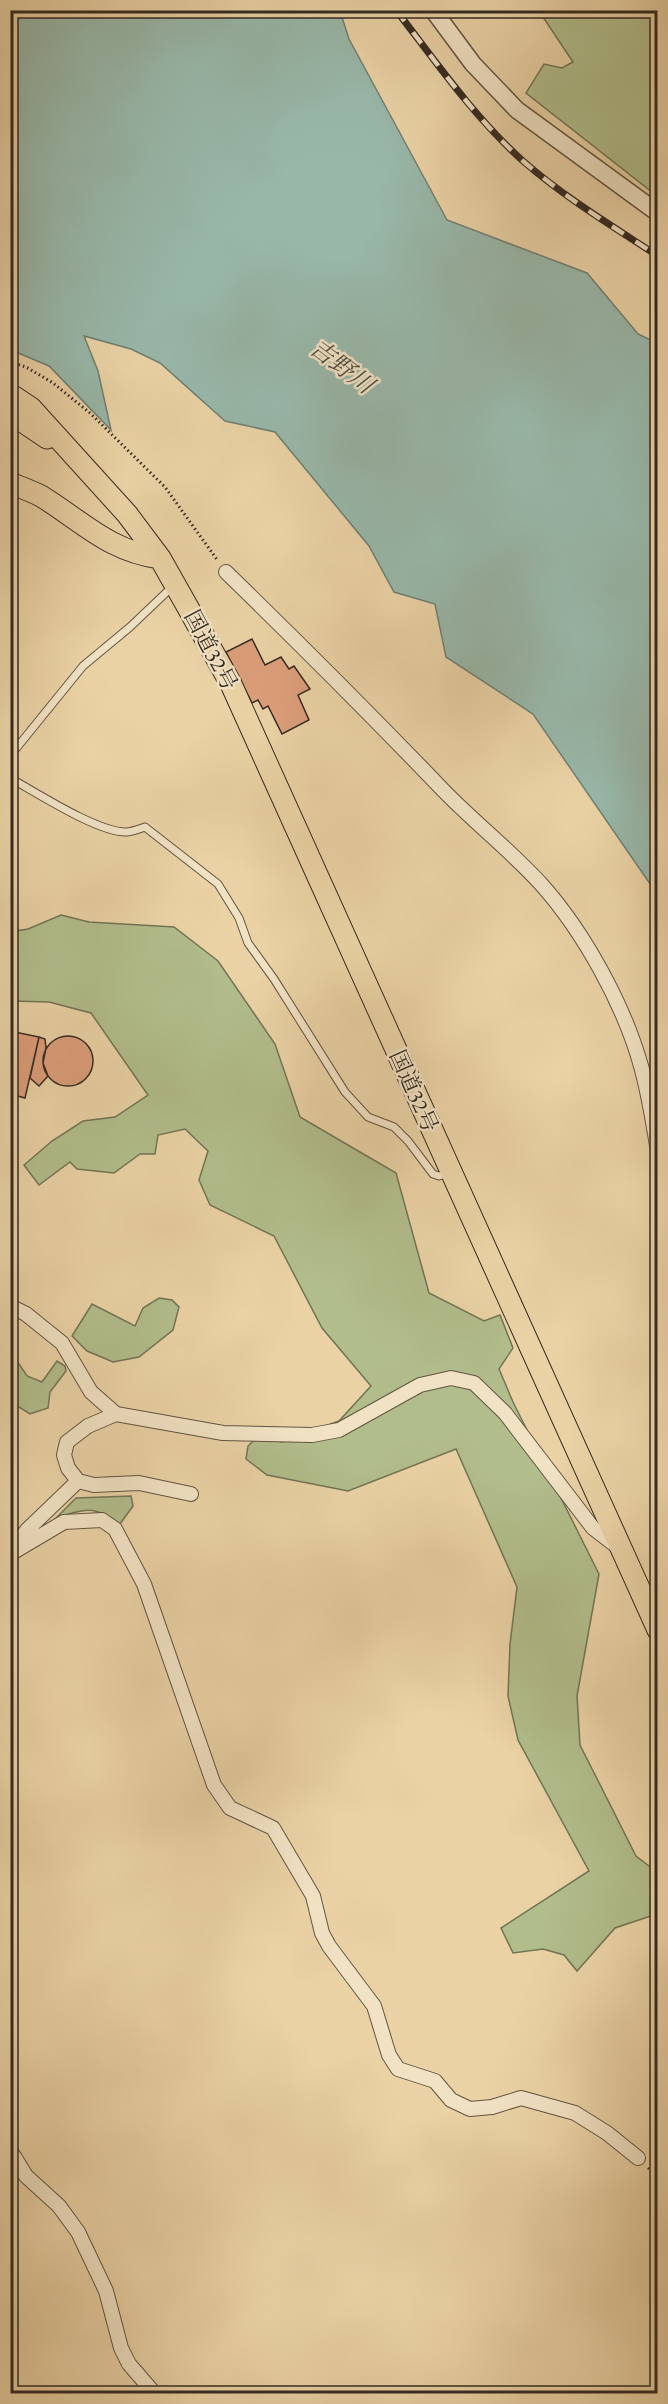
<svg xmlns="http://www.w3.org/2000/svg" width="668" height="2404" viewBox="0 0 668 2404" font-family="'EB Garamond','Noto Serif JP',serif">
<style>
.green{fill:#b1bd8b;stroke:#727456;stroke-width:1.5}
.water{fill:#98b7a9;stroke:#707f73;stroke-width:1.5}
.building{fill:#dc9e7a;stroke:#342a22;stroke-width:1.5}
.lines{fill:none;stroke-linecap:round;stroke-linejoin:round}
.service-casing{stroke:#625443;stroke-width:9}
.minor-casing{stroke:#625443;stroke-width:16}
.tertiary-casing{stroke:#625443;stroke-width:19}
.trunk-casing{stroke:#342a22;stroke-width:23}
.path{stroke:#342a22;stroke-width:3;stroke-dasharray:1.5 3;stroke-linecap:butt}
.service{stroke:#f1e2c4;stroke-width:7}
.minor{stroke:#f1e2c4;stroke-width:14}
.tertiary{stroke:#f1e2c4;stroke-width:16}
.trunk{stroke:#ead2a5;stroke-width:21}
.rail-casing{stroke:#342a22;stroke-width:7}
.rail{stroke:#f1e2c4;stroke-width:4.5;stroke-dasharray:14;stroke-linecap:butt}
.labels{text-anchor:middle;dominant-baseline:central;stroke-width:5;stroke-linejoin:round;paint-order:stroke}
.street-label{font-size:22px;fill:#342a22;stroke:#f1e2c4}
.water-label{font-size:24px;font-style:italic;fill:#4d4d44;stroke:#f1e2c4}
</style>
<rect width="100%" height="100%" fill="#ead2a5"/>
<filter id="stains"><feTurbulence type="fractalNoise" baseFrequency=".00333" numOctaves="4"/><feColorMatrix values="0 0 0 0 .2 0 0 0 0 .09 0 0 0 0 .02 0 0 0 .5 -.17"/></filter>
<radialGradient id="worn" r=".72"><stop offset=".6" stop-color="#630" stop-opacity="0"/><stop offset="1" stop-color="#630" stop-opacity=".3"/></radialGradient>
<path class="green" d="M539 11H657V196L526 93 544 64 562 68 573 62Z
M61 915 89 922 174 927 218 961 275 1044 300 1117 396 1173 429 1293 484 1321 500 1315 513 1348 499 1369 513 1402 599 1574 577 1696 580 1745 636 1856 657 1872V1914L615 1928 577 1971 564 1955 543 1949 513 1953 501 1928 589 1871 518 1740 508 1696 510 1644 517 1587 456 1449 348 1491 267 1475 246 1459 248 1446 258 1436 282 1442 339 1421 371 1386 322 1328 274 1236 210 1205 199 1180 208 1151 185 1129 158 1135 155 1154H140L114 1173 77 1169 70 1162 39 1185 24 1165 52 1141 83 1121 115 1117 148 1095 91 1013 49 1002 11 1001 10 932 28 929Z
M159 1298 172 1300 179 1307 173 1330 139 1357 113 1362 87 1351 72 1336 92 1304 135 1326 143 1308Z
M11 1352 27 1376 42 1382 57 1361 65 1366 66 1371 50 1392 48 1408 30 1414 11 1402Z
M131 1496 133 1506 120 1524C93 1505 88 1509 57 1517L76 1498Z"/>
<path class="water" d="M10 11H340L349 39 447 220 587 273 638 334 657 343V894L533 714 446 657 435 604 394 592 369 546 275 432 225 421 160 363 131 349 84 336 98 371 111 430 49 366 11 350Z"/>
<path class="building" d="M252 639 265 665 281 657 289 669 294 666 310 689 298 695 309 720 282 734 268 706 263 709 258 700 252 703 226 652Z
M10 1031 39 1037 25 1098 10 1094Z
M43 1061a25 25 0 1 1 50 0a25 25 0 1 1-50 0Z
M39 1037 45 1039 46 1048 43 1063 48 1076 39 1086 30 1078Z"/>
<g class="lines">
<g class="service-casing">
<path id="service" d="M10 756 83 666 130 627 172 587
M10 778C37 793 97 832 126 832 132 832 139 829 145 827L218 884 239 918 248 943 274 979 345 1092 368 1117 394 1127 408 1141 433 1174 439 1176 449 1173"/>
</g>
<g class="minor-casing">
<path id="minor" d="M226 572C299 643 372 716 443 790 475 823 511 851 541 884 584 932 624 1005 641 1066 649 1094 653 1123 658 1151
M10 1306 26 1314 62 1343 91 1392 116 1414
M78 1481 68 1468 64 1455 67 1442 88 1426 116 1414 223 1433 312 1435 339 1430 420 1385 451 1378 474 1383 505 1413 593 1528 619 1548
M14 1549 27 1530 78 1481 94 1485 139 1483 191 1494
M10 1554 64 1522 102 1520 115 1529 144 1584 214 1785 230 1808 273 1828 313 1896 322 1933 329 1946 374 2006 389 2055 398 2069 435 2081 451 2100 470 2109 492 2107 521 2098 575 2113 607 2133 638 2158
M10 2150 26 2176 59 2206 78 2232 106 2291 121 2348 129 2364 155 2394"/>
</g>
<g class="tertiary-casing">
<path id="tertiary" d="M433 10 473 64 517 110 658 213"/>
</g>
<g class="trunk-casing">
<path id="trunk" d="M10 394 31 408 127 514 160 558 231 684 658 1630
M10 413 47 438
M10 483C20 487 31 491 41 496 83 522 109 551 160 558"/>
</g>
<path class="path" d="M10 362 26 367 53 383 90 413 165 487 218 561
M648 2168 658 2177"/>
<use href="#service" class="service"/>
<use href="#minor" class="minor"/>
<use href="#tertiary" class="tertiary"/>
<use href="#trunk" class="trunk"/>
<g class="rail-casing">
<path id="rail" d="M396 10C436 62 474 117 523 161 564 197 612 226 658 256"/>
</g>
<use href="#rail" class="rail"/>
</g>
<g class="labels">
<g class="street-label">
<text transform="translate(211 650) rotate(62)">国道32号</text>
<text transform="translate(414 1091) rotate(66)">国道32号</text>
</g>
<g class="water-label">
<text transform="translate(342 366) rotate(37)">吉野川</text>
</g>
</g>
<rect width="668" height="2404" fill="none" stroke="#ead2a5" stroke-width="36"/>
<rect x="12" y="12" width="644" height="2380" fill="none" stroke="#342a22" stroke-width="3"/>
<rect x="18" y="18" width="632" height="2368" fill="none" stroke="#342a22" stroke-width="1.5"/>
<rect width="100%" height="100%" filter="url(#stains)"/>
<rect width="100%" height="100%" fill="url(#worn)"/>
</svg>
